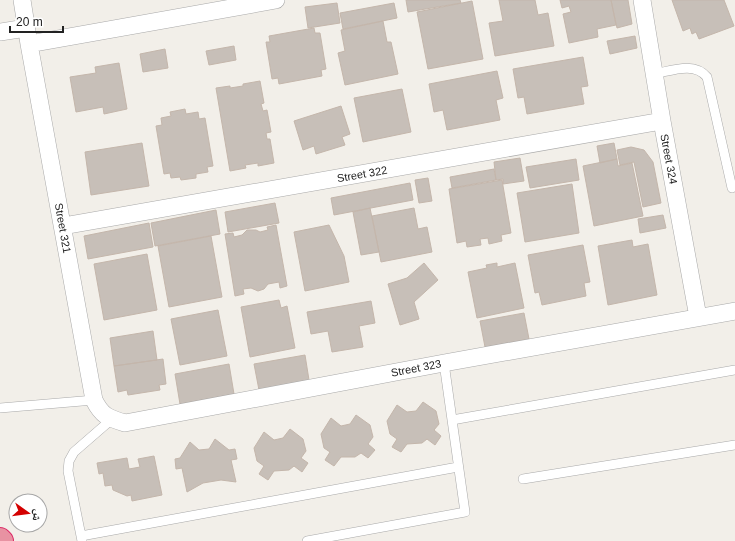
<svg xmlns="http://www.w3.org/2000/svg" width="735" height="541" viewBox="0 0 735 541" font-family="Arial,'Noto Naskh Arabic',sans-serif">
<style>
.building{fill:#c7bfb8;stroke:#c4b6ab}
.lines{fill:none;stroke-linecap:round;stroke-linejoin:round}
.service-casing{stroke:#a9a9a9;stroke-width:10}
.minor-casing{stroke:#a9a9a9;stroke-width:18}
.motorway-casing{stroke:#dc2a67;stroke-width:24}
.service{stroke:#fff;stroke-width:9}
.minor{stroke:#fff;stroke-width:17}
.motorway{stroke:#e892a2;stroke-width:22}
.labels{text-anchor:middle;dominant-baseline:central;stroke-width:3;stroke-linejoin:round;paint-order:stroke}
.street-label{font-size:11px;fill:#222;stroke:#fff}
</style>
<rect width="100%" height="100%" fill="#f2efe9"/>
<path class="building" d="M406 0H460L461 3 408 12Z
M499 0H535L538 15 548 13 554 46 495 56 489 23 503 21Z
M560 0H611L616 25 597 29 598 37 569 43 563 14 571 12 569 6 562 8Z
M611 0H628L632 24 617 28Z
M672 0H724L734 26 699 39 696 32 692 34 690 28 683 31Z
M472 1 483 59 428 69 417 12Z
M337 3 340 23 308 28 305 7Z
M394 3 397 18 343 29 340 13Z
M383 21 387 42H391L398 74 345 85 338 53 345 51 341 30Z
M314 28 315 33H320L326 69 321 70 322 76 279 84 278 78 272 79 266 42H270L269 36Z
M635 36 637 48 610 54 607 41Z
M234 46 236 60 209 65 206 51Z
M165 49 168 68 143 72 140 54Z
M583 57 588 86 581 87 584 104 527 114 524 97 518 98 513 69Z
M119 63 127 109 104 114 103 107 76 112 70 77 96 73 95 67Z
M497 71 503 98 496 100 500 120 447 130 443 110 434 112 429 84Z
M260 81 264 103 261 104 263 111 267 110 271 132 266 133 267 139H270L274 163 258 166V163L245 165 246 168 230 171 216 88 230 86V88L243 86V84Z
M402 89 411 132 363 142 354 98Z
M341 106 350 134 342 137 345 145 316 154 314 146 303 150 294 121Z
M185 109 186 114 198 112 199 119 205 118 213 166 207 167 208 172 196 174V178L181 180 180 177 171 178 170 173 164 174 156 126 162 125 161 118 171 116 170 112Z
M142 143 149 186 91 195 85 152Z
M614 143 617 159 600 163 597 146Z
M631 147 644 150 653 162 661 203 643 207 634 162 620 165 617 150Z
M520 158 524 181 503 184V179L496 180 494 162Z
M576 159 579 180 530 188 526 167Z
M617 159 618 166 632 163 643 216 594 226 583 166Z
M494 169 496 180 452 188 450 177Z
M428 178 432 201 419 203 415 180Z
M502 180 511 233 501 235 502 241 489 244 488 238 480 239 481 245 467 247 466 241 457 243 449 189Z
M410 183 413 200 334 215 331 198Z
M572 184 579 233 525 242 517 193Z
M275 203 279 223 228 232 225 212Z
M370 208 379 252 361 255 353 212Z
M414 208 418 229 427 227 432 252 381 262 372 216Z
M216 210 220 234 155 246 151 223Z
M663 215 666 228 640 233 638 219Z
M149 223 153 247 88 259 84 236Z
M276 225 287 286 280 288 279 282 268 284 264 289 258 291 251 288 243 289 244 294 235 296 225 234 233 233 234 237 242 235 247 230H256L260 232 268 230 267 227Z
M329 225 344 256 349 282 305 291 294 232Z
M211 236 222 297 169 307 158 246Z
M632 240 633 247 648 244 657 295 608 305 598 246Z
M583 245 590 282 584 283 586 296 542 305 539 292 535 293 528 255Z
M147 254 157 310 104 320 94 264Z
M424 263 438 280 414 302 419 319 400 325 388 284 407 278Z
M497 263V267L515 263 524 308 477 318 468 272 487 268 486 265Z
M279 300 281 308 287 306 295 348 250 357 241 307Z
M371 301 375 323 359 326 363 347 332 352 328 331 311 334 307 312Z
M218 310 227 356 180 365 171 319Z
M524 313 529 339 485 347 480 321Z
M153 331 157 360 114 366 110 338Z
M305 355 309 380 259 390 254 364Z
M163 359 166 384 159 385 160 390 128 395 127 390 118 392 114 366Z
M229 364 234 394 180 404 175 374Z
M423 402 436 411 439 424 434 430 441 436 435 445 427 439 422 443 407 444 401 452 392 447 397 439 390 434 387 421 397 405 407 412 416 411Z
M356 415 370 425 373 437 368 444 375 450 368 458 361 453 355 457H341L334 466 325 460 330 452 324 448 321 434 331 418 341 426 350 424Z
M290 429 303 439 306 451 301 458 308 463 302 472 294 466 289 470 274 471 268 480 259 474 264 466 257 461 254 448 264 432 274 440 283 438Z
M215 439 229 450 235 449 237 459 231 460 236 482 221 480 203 483 187 492 182 468 176 469 175 459 180 458 190 442 199 450 209 449Z
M154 456 162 495 132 501 131 495 127 496 113 490 112 485 105 486 103 473 99 474 97 463 127 458 129 469 140 467 138 459Z"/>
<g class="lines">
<g class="service-casing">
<path id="service" d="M654 74C671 71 694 61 707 77L732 188
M0 408 94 400
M452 420 735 370
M523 479 735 445
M81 536 458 467
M82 541 68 471 69 461 74 452 112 419
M307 541 465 512 444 363"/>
</g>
<g class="minor-casing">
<path id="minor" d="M22 0 29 44 94 400C102 416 108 418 125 423L444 363 735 311
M642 0 662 121 698 317
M0 32 26 28
M29 44 276 0
M63 226 662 121"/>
</g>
<g class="motorway-casing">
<path id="motorway" d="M0 539 2 541"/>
</g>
<use href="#service" class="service"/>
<use href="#minor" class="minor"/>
<use href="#motorway" class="motorway"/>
</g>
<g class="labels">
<g class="street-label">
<text transform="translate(669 159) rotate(79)">Street 324</text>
<text transform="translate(362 174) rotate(-10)">Street 322</text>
<text transform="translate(63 228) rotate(80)">Street 321</text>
<text transform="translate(416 368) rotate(-11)">Street 323</text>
</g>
</g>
<g transform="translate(28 513) rotate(104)"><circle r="19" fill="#ffffff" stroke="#a7a7a7"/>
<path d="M0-3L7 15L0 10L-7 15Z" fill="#d40000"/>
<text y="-6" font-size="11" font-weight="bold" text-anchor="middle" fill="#222222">ش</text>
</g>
<path d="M10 26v6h53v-6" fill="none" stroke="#222222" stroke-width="2"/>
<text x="16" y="26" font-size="12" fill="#222222" stroke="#ffffff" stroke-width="3" paint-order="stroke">20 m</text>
</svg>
